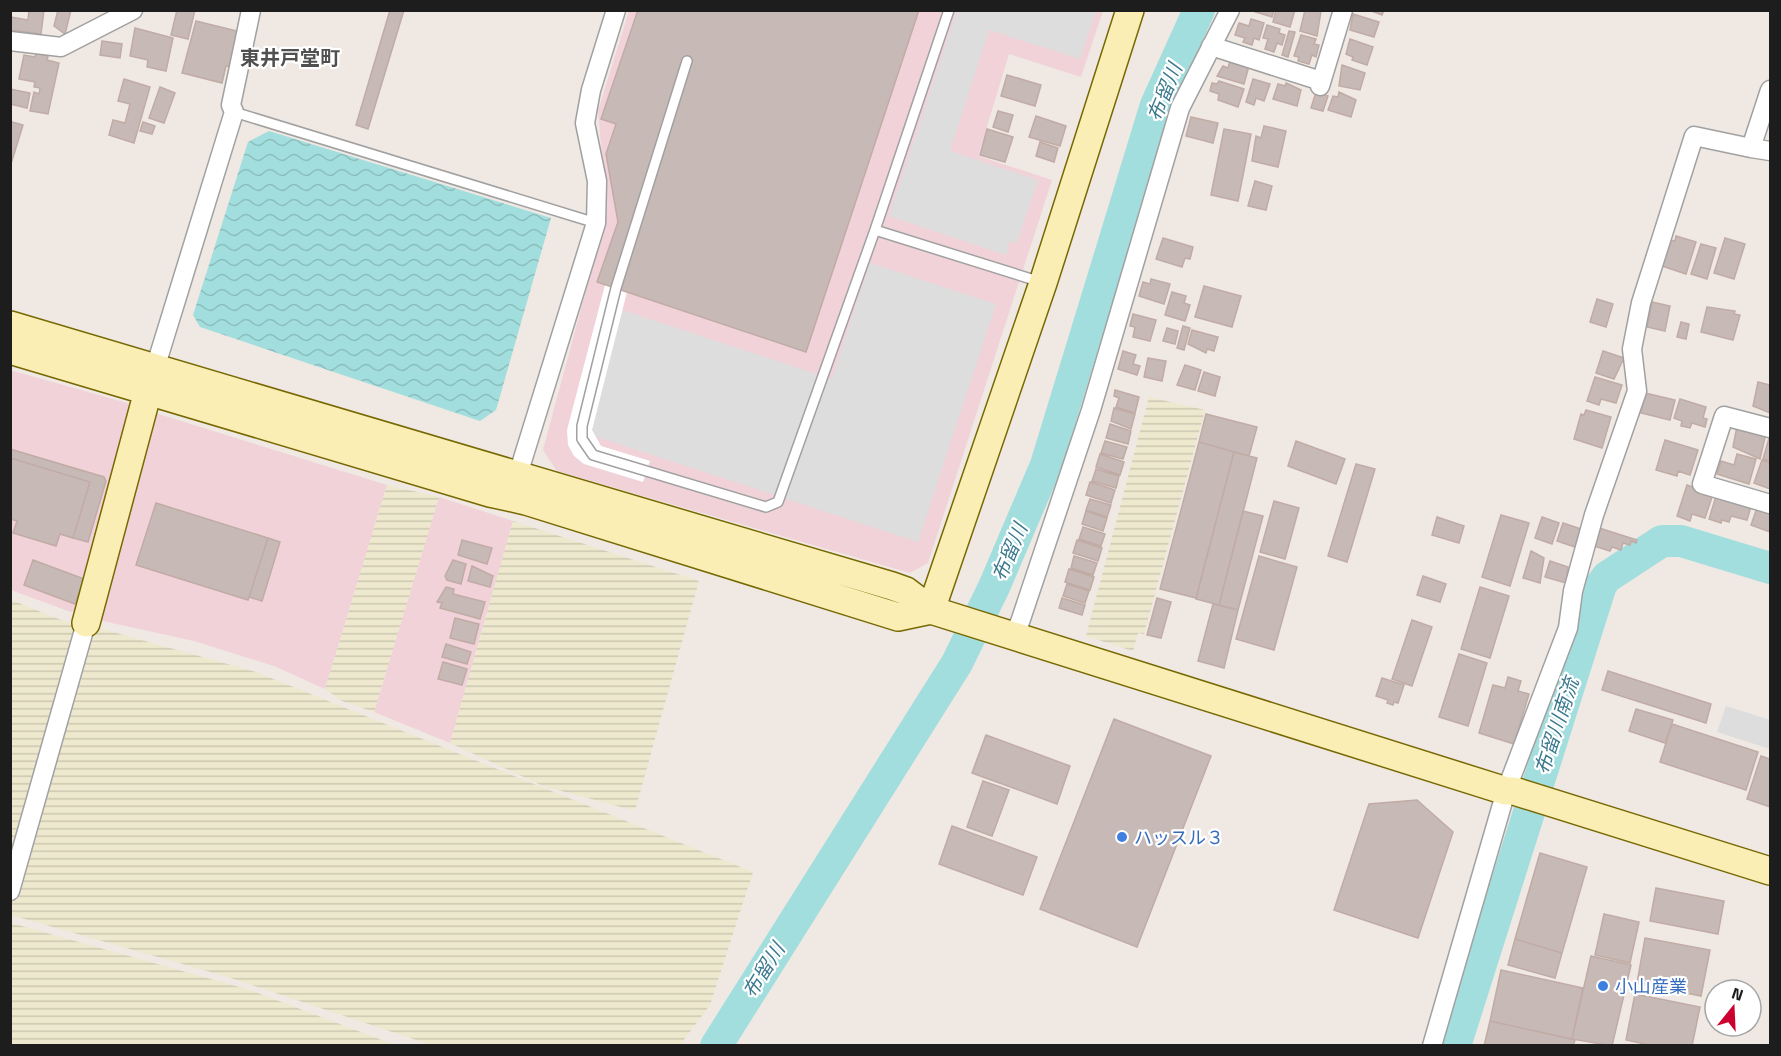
<svg xmlns="http://www.w3.org/2000/svg" width="1781" height="1056" viewBox="0 0 1781 1056" font-family="'Titillium Web','Noto Sans JP',sans-serif">
<style>
.commercial{fill:#f0d2d8}
.farmland{fill:url(#farmland-rules)}
.parking{fill:#ddd}
.water{fill:url(#water-waves)}
.pier{fill:#fff}
.lines{fill:none;stroke-linecap:round;stroke-linejoin:round}
.river{stroke:#a2dedd;stroke-width:32}
.building{fill:#c7b9b6;stroke:#c1aba5;stroke-width:1.5}
.lane-casing{stroke:#a1a1a1;stroke-width:12}
.street-casing{stroke:#a1a1a1;stroke-width:21}
.secondary-casing{stroke:#776802;stroke-width:30}
.lane{stroke:#fff;stroke-width:9}
.street{stroke:#fff;stroke-width:18}
.secondary{stroke:#fbeeb5;stroke-width:27}
.shop-dot{fill:#3f7fe0;stroke:#fff;stroke-width:2}
.labels{text-anchor:middle;dominant-baseline:central;stroke-width:4.5;stroke-linejoin:round;paint-order:stroke}
.shop-label{font-size:18px;fill:#366cbe;stroke:#fff;text-anchor:start}
.neighbourhood-label{font-size:20px;font-weight:bold;fill:#505050;stroke:#fff}
.water-label{font-size:20px;font-style:italic;fill:#3d7a8f;stroke:#fff}
</style>
<defs>
<pattern id="farmland-rules" width="6" height="5" patternUnits="userSpaceOnUse" patternTransform="scale(1.5)"><rect width="6" height="5" fill="#eee9ce"/><path d="M0 2.5h6" fill="none" stroke="#ccc7b0"/></pattern>
<pattern id="water-waves" width="16" height="10" patternUnits="userSpaceOnUse" patternTransform="scale(1.5)"><rect width="16" height="10" fill="#a2dedd"/><path d="M0 5q4-4 8 0t8 0" fill="none" stroke="#8bbebd"/></pattern>
</defs>
<rect width="100%" height="100%" fill="#efe8e3"/>
<path class="commercial" d="M629 11H1103L1081 77 1009 54 978 156 1052 180 928 563 910 573 557 471 543 450 607 212 598 111Z
M10 370 134 405 79 608 71 612 11 590Z
M152 412 387 485 325 689 274 666 194 641 103 621 98 616Z
M439 497 513 521 450 743 374 712Z"/>
<path class="farmland" d="M1149 397 1205 410 1144 634 1138 633 1133 651 1086 636Z
M387 485 439 497 374 712 342 701 325 689Z
M513 521 699 581 636 807 632 810 543 786 450 743Z
M11 600 79 627 11 859Z
M95 627 256 672 753 872 710 1005 680 1045H431L228 977 11 915V904Z
M11 923 250 990 395 1045H11Z"/>
<path class="parking" d="M957 11H1096L1080 59 989 30 950 151 1038 180 1017 243 1010 241 1006 255 889 216Z
M870 263 996 304 918 542 576 430 616 308 832 379Z
M1726 706 1770 720V749L1717 732Z"/>
<path class="water" d="M269 131 551 218 496 410 480 421 200 327 193 315 248 142Z"/>
<path class="pier" d="M605 285 627 292 592 430 601 446 650 461 643 482 584 464 574 456 568 445 567 430Z"/>
<g class="lines">
<path class="river" d="M716 1046 957 663 994 587 1046 465 1156 105 1199 10
M1455 1046 1601 585 1607 577 1662 541H1681L1770 568"/>
</g>
<path class="building" d="M29 10H44L41 34 10 30V17L28 20Z
M58 10H71L65 34 54 26Z
M177 10H195L188 39 171 35Z
M390 10H404L368 129 356 125Z
M638 10H919L806 352 597 282 618 222 606 154 616 124 601 119Z
M1249 10H1274L1272 17Z
M1276 10H1295L1290 27 1273 22Z
M1305 10 1321 11 1317 36 1300 31Z
M1369 10H1384L1382 15Z
M1353 14 1379 22 1374 37 1350 30Z
M1251 19 1264 23 1259 40 1254 38 1252 45 1243 42 1245 38 1235 35 1239 23 1249 26Z
M196 21 241 32 231 67 226 66 222 83 182 73Z
M1267 25 1280 29 1279 33 1285 35 1282 45 1277 43 1274 52 1265 49 1268 39 1263 38Z
M135 28 173 38 166 71 147 67 148 60 130 56Z
M1289 31 1295 32 1288 57 1282 55Z
M1301 35 1316 39 1314 44 1319 45 1316 57 1312 55 1309 64 1298 61 1299 57 1294 56Z
M1350 39 1373 47 1367 65 1352 60 1353 57 1346 54Z
M102 41 122 44 120 58 100 55Z
M36 53 48 56 47 60 59 63 48 114 30 111 34 92 39 94 40 88 34 87 35 82 19 79 24 55 35 57Z
M1230 61 1249 66 1244 84 1217 76 1223 66 1228 68Z
M1342 65 1365 73 1360 90 1339 86Z
M1007 75 1041 85 1035 106 1001 96Z
M124 79 150 87 134 143 109 135 113 120 125 123 130 104 118 101Z
M1253 79 1270 84 1264 101 1256 98 1254 105 1246 102Z
M1219 81 1244 89 1238 107 1218 100 1219 94 1210 91 1212 83 1217 84Z
M1286 83 1301 90 1297 106 1273 99 1278 84 1285 86Z
M160 87 175 93 164 123 149 118Z
M10 89 30 93 27 108 10 104Z
M1316 92 1328 96 1323 111 1311 108Z
M1339 92 1356 100 1351 117 1328 110 1333 96 1338 97Z
M998 111 1013 115 1008 132 993 127Z
M1036 116 1066 126 1060 146 1029 137Z
M1191 117 1218 123 1213 143 1186 136Z
M12 122 23 125 10 167V127Z
M143 122 155 126 152 134 140 131Z
M1264 126 1286 131 1278 167 1252 161 1256 136 1261 138Z
M987 129 1013 137 1005 162 980 155Z
M1224 129 1251 134 1238 201 1211 195Z
M1040 142 1058 148 1054 162 1036 156Z
M1255 181 1272 186 1266 210 1248 206Z
M1676 236 1696 242 1686 274 1662 266 1670 240 1675 241Z
M1163 238 1193 247 1190 259 1185 258 1182 267 1156 259Z
M1725 238 1745 244 1734 279 1714 273Z
M1701 244 1716 248 1707 279 1691 274Z
M1151 279 1170 284 1164 304 1139 296 1143 282 1150 284Z
M1204 286 1241 296 1232 327 1195 317Z
M1172 292 1186 296 1184 303 1190 305 1185 321 1165 315Z
M1597 299 1613 304 1606 327 1590 322Z
M1652 302 1670 306 1665 331 1647 327Z
M1707 307 1735 311 1734 314 1740 315 1733 340 1701 332Z
M1133 314 1156 320 1150 341 1133 337 1135 327 1130 326Z
M1681 322 1689 324 1686 339 1677 337Z
M1183 326 1190 328 1184 350 1177 348Z
M1167 328 1178 331 1175 344 1163 341Z
M1192 330 1218 337 1214 351 1207 349 1206 353 1188 344Z
M1123 351 1136 355 1133 364 1140 366 1137 375 1118 369Z
M1603 351 1624 358 1614 379 1596 373Z
M1148 358 1166 361 1162 381 1144 377Z
M1185 365 1201 370 1195 390 1177 385Z
M1204 372 1220 377 1215 396 1198 391Z
M1595 377 1622 385 1616 403 1601 399 1599 405 1587 401Z
M1758 382 1770 385V413L1753 406Z
M1115 390 1139 397 1135 413 1116 407 1119 398 1114 396Z
M1645 393 1675 400 1670 420 1641 413Z
M1680 399 1706 407 1703 418 1707 419 1705 427 1692 423 1690 428 1681 426 1682 421 1674 418Z
M1114 408 1135 414 1131 429 1111 421Z
M1586 410 1611 417 1602 448 1574 439 1581 414 1584 415Z
M1206 414 1257 427 1249 456 1199 442Z
M1110 424 1131 431 1128 444 1106 438Z
M1737 426 1766 433 1760 459 1733 447Z
M1769 438H1770V461L1763 459Z
M1665 440 1698 450 1690 475 1678 471 1677 476 1656 470Z
M1105 441 1127 447 1123 459 1101 453Z
M1296 441 1345 459 1336 484 1288 466Z
M1199 442 1234 452 1196 598 1160 589Z
M10 449 104 477 106 481 88 542 73 538 90 482 10 458Z
M1234 452 1257 458 1219 605 1196 599Z
M1100 454 1124 462 1120 475 1096 467Z
M1737 454 1756 459 1749 484 1717 474 1721 461 1734 465Z
M10 458 90 482 73 538 60 534 56 546 13 533 17 521 10 519Z
M1762 460 1770 463V489L1754 483Z
M1356 464 1375 469 1347 562 1328 556Z
M1096 469 1119 476 1116 488 1092 481Z
M1090 482 1115 490 1111 503 1086 495Z
M1687 485 1713 494 1705 518 1692 514 1690 521 1677 516Z
M1717 493 1753 500 1747 520 1731 516 1729 522 1722 520 1721 523 1709 519Z
M1090 499 1111 505 1107 517 1086 510Z
M1274 501 1299 508 1285 559 1260 552Z
M156 503 268 538 248 600 136 565Z
M1758 505 1770 509V532L1751 525Z
M1086 511 1107 518 1103 531 1082 524Z
M1243 511 1263 516 1238 610 1219 605Z
M1501 515 1529 523 1510 586 1482 577Z
M1437 517 1464 526 1459 543 1432 535Z
M1542 517 1559 523 1552 544 1535 538Z
M1563 523 1581 529 1575 547 1557 541Z
M1083 527 1105 534 1101 546 1079 539Z
M1596 527 1637 540 1636 543 1631 541 1630 545 1623 543 1621 550 1612 547 1610 551 1591 545Z
M268 538 280 542 262 601 249 597Z
M462 540 492 548 487 564 458 555Z
M1077 540 1102 548 1098 561 1073 553Z
M1531 551 1544 558 1540 583 1523 578Z
M1074 556 1097 563 1093 575 1071 568Z
M1259 556 1297 567 1274 650 1236 639Z
M33 560 84 579 75 604 24 585Z
M453 560 466 564 461 584 447 580 445 576Z
M1550 561 1568 567 1566 583 1545 577Z
M472 566 493 576 490 587 468 581Z
M1069 569 1094 577 1090 590 1065 582Z
M1423 576 1446 584 1440 602 1417 595Z
M1067 584 1089 591 1085 603 1063 596Z
M446 587 454 589 453 594 485 602 480 619 440 608 442 603 437 602Z
M1480 587 1509 596 1490 658 1461 649Z
M1062 598 1085 605 1082 615 1059 608Z
M1157 598 1171 602 1161 638 1147 635Z
M1213 604 1238 610 1224 668 1198 661Z
M455 618 479 624 474 644 450 638Z
M1412 620 1432 627 1412 686 1392 679Z
M446 644 471 652 467 664 442 657Z
M1459 654 1487 663 1468 726 1439 717Z
M443 662 467 669 462 685 438 679Z
M1608 671 1711 704 1706 723 1602 690Z
M1508 677 1521 681 1518 691 1529 694 1514 744 1479 733 1493 685 1505 688Z
M1382 678 1404 685 1398 703 1394 702 1393 705 1387 703 1388 700 1376 696Z
M1636 709 1673 720 1665 743 1629 731Z
M1114 719 1211 756 1137 947 1040 909Z
M1672 724 1758 752 1746 790 1660 762Z
M986 735 1070 766 1057 804 972 773Z
M1761 756 1770 759V807L1747 799Z
M983 781 1009 790 992 836 967 827Z
M1417 800 1453 832 1418 938 1334 910 1369 804Z
M952 826 1037 857 1023 895 939 864Z
M1540 853 1587 867 1562 953 1515 939Z
M1656 888 1724 901 1718 934 1650 921Z
M1604 914 1639 922 1630 963 1595 955Z
M1645 938 1710 950 1701 996 1637 983Z
M1515 939 1562 953 1555 978 1508 965Z
M1591 956 1631 965 1612 1046 1572 1039Z
M1501 970 1583 988 1572 1039 1490 1021Z
M1635 994 1700 1007 1692 1046H1654L1626 1040Z
M1490 1021 1575 1040 1573 1046H1484Z"/>
<g class="lines">
<g class="lane-casing">
<path id="lane" d="M687 61 616 288 582 426V439L593 455 766 507 778 502 875 230 949 10
M234 112 596 223
M875 230 1041 282"/>
</g>
<g class="street-casing">
<path id="street" d="M10 41 61 47 133 10
M1211 46 1321 81
M1320 86 1343 10
M1751 148 1770 151
M152 378 234 112 231 105 251 10
M1770 428 1724 416 1702 484 1770 504
M515 484 596 223 597 181 585 123 591 90 616 10
M1013 635 1020 622 1091 410 1180 108 1230 10
M10 891 86 623
M1432 1046 1506 791 1568 628 1573 591 1594 515 1637 391 1632 349 1641 303 1694 136 1751 148 1770 90"/>
</g>
<g class="secondary-casing">
<path id="secondary" d="M10 325 892 586 906 591 931 610 1506 791H1514L1770 871
M10 350 490 493 526 501 898 617 931 610
M931 610 1043 283 1130 10
M86 623 148 391"/>
</g>
<use href="#lane" class="lane"/>
<use href="#street" class="street"/>
<use href="#secondary" class="secondary"/>
</g>
<g class="shop-dot">
<circle cx="1122" cy="837" r="6"/>
<circle cx="1603" cy="986" r="6"/>
</g>
<g class="labels">
<g class="shop-label">
<text x="1134" y="837">ハッスル３</text>
<text x="1615" y="986">小山産業</text>
</g>
<g class="neighbourhood-label">
<text x="290" y="57">東井戸堂町</text>
</g>
<g class="water-label">
<text transform="translate(1164 92) rotate(-68)">布留川</text>
<text transform="translate(1009 552) rotate(-67)">布留川</text>
<text transform="translate(1556 726) rotate(-72)">布留川南流</text>
<text transform="translate(763 970) rotate(-58)">布留川</text>
</g>
</g>
<rect width="1781" height="1056" fill="none" stroke="#1d1d1d" stroke-width="24"/>
<g transform="translate(1733 1008) rotate(18)"><circle r="28" fill="#ffffff" stroke="#a5a5a5" stroke-width="1.5"/>
<path d="M0-4.5L10 22L0 15L-10 22Z" fill="#cb002f"/>
<text y="-9" font-size="16" font-weight="bold" text-anchor="middle" fill="#1d1d1d">N</text>
</g>
</svg>
